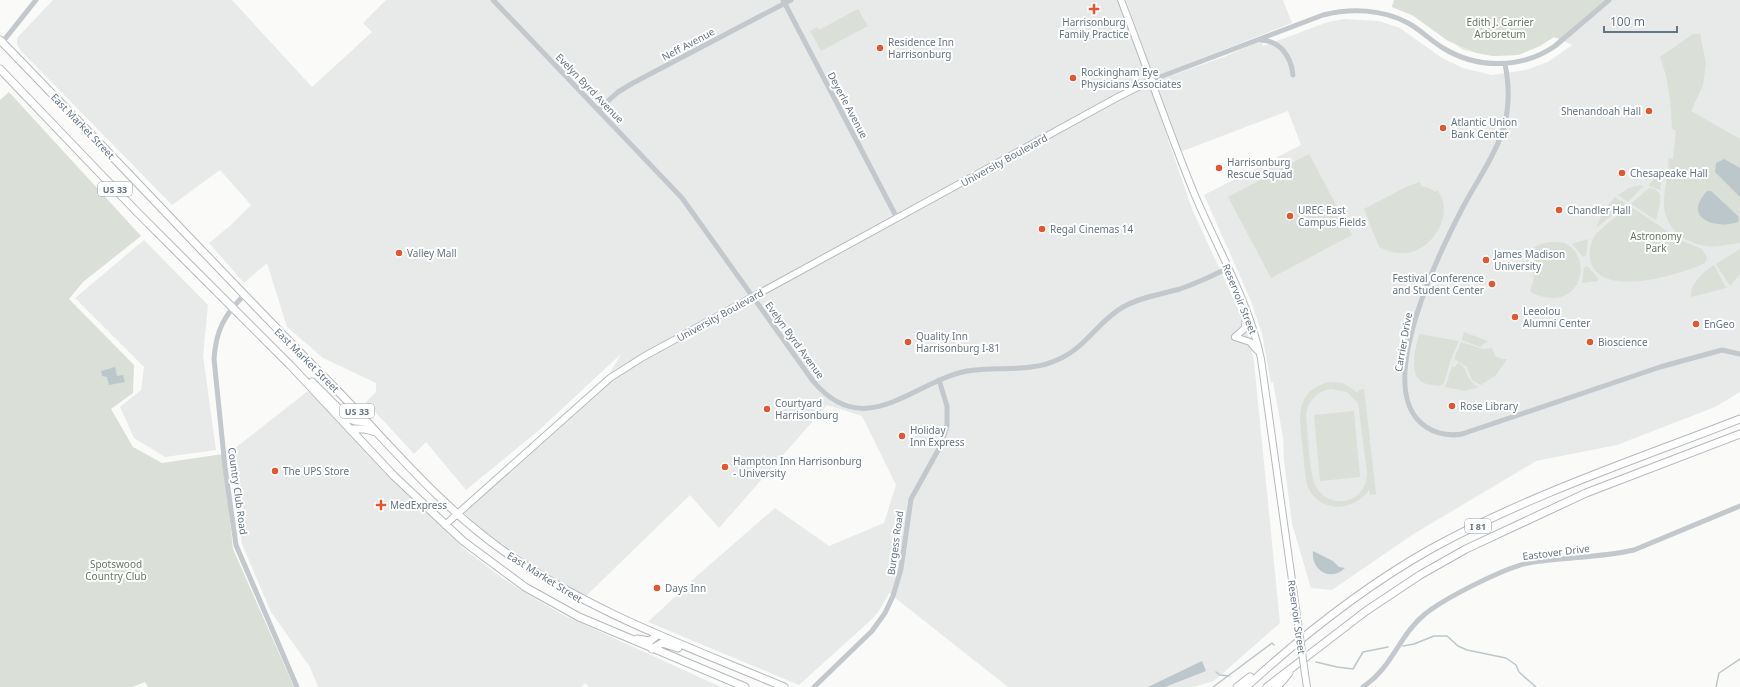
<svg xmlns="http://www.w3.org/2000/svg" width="1740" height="687" viewBox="0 0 1740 687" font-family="'Noto Sans',sans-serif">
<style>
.built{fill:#e8e9e9}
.green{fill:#dadfd7;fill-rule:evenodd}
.water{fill:#bbc7cb}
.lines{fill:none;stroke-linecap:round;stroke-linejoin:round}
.stream{stroke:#bbc7cb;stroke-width:1.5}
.major-casing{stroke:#b5babe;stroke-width:8}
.highway-casing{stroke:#b4b9bd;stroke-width:9}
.minor{stroke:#c3c8cc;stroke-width:5}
.major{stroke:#fff;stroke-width:6}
.highway{stroke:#fff;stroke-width:7}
.major-bridge-casing{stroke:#b5babe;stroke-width:8;stroke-linecap:butt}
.major-bridge{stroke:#fff;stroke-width:6}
.poi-dot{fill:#e4572e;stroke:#fff;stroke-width:1.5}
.labels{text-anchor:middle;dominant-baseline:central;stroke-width:4;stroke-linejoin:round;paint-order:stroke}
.shield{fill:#fff;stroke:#939fa8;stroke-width:1}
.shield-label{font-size:9px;font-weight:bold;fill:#657683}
.poi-label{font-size:10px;fill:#657683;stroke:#fff;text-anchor:start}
.park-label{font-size:10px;fill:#687a64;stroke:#fff}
.street-label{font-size:10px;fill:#657683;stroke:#fff}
</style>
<rect width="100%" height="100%" fill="#fafaf8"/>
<path class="built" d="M53 0H232L312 87 372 32 363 23 386 0H1120L1192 209 1246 326 1254 362 1280 623 1214 681 1193 687H1008L889 593 879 611 871 620 799 685 648 622 699 574 775 508 829 546 884 523 896 485 862 416 827 405 719 528 690 495 584 598 534 566 485 532 464 513 597 395 621 354 538 431 466 490 426 442 414 454 366 402 376 392V383L323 358 287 327 267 263 244 283 209 243 231 225 251 205 220 170 172 205 21 51 17 45V38Z
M1126 0H1283L1292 23 1154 77Z
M1394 0H1740V392L1715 407 1617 445 1536 461 1412 535 1332 590 1311 588 1292 524 1284 461 1283 437 1273 382 1271 383 1262 334 1251 301 1204 195 1301 145 1288 111 1180 152 1155 81 1224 57 1261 40 1263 46 1328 22 1344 19 1379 21 1400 28 1442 58 1463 68 1492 75 1526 70 1548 62 1572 45 1554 37 1540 46 1518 55 1493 56 1477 53 1463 50 1428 24 1412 15 1392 7Z
M144 240 208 305 203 356 216 450 165 457 134 438 120 407 141 390 144 367 75 298Z
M308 391 464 549 508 582 561 614 721 687H589L585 683 581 687H318L310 667 271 612 242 544 230 452Z"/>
<path class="green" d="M1394 0H1609L1563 40 1554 37 1540 46 1518 55 1493 56 1477 53 1448 41 1412 15 1392 7Z
M858 9 868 26 821 51 810 31 817 27 819 30Z
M1693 34H1700L1706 63 1703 85 1691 111 1740 139V243C1729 244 1717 248 1706 246 1682 242 1663 226 1664 201 1664 189 1670 171 1668 161L1669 158 1673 159 1676 131 1672 128C1671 104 1669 80 1660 57Z
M9 92 141 236 83 282 69 299 134 365 133 393 111 409 133 447 162 463 223 454 233 549 294 687H148L145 682 132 687H0V100Z
M1309 154 1352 235 1271 278 1228 197Z
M1663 167 1660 190 1649 186V185Z
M1420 182 1421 186 1429 188 1435 192 1437 190C1456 212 1433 251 1406 253 1396 254 1388 251 1379 247L1364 209 1408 186Z
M1640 185 1643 186 1628 202 1618 195 1629 188Z
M1649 188 1655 189 1660 194V204L1656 220 1631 204Z
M1615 197 1626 204 1596 228 1603 211Z
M1630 206 1682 241 1702 249 1707 258 1705 263C1681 274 1598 301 1590 259 1589 250 1591 240 1597 233 1607 223 1619 215 1630 206Z
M1588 239 1586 255 1583 257 1572 244Z
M1551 242C1555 242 1560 242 1564 243 1594 254 1583 316 1532 293L1530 290C1538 274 1532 273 1525 259 1528 248 1541 243 1551 242Z
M1740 249V274L1730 286 1716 264Z
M1714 265 1726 288 1691 297C1690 284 1703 272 1714 265Z
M1587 266 1598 278V281L1582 283 1584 268Z
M1464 332 1488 341 1480 347 1462 340Z
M1419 334 1459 341 1450 362 1444 383 1440 386C1434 385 1427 385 1422 382 1408 373 1416 347 1419 334Z
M1461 342 1483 349 1492 348 1495 356 1502 359H1507L1496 375 1481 385 1472 380 1467 367 1454 359Z
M1458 363C1469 368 1464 380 1479 387L1465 391 1445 387 1452 367H1455Z
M1330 382 1343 383 1358 393V390L1364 389 1376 494 1370 495 1369 490C1355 510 1324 514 1310 491 1304 480 1305 465 1303 452 1300 423 1292 390 1330 382ZM1331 389 1347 392 1358 403 1367 472C1367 483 1363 493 1353 498 1340 505 1323 500 1316 487 1309 473 1308 433 1306 416 1307 401 1317 391 1331 389Z
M1354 411 1360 477 1320 481 1314 415Z"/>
<path class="water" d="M1724 159 1740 168V197L1715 172 1716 163Z
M1707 191H1711L1738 216 1739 221C1725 229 1689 223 1700 201 1702 197 1704 194 1707 191Z
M115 367 117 376 123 375 125 382 109 385 107 377 102 376 101 371Z
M1313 551 1333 561 1339 567 1345 568C1331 582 1311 571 1313 551Z
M1202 661 1206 671 1165 687H1148Z"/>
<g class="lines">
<path class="stream" d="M1403 646 1414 644 1434 636H1447L1458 646 1467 650 1506 658 1516 665 1519 672 1536 687
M1316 662 1337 667 1353 669 1363 652 1388 647
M1216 672 1220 675 1229 676
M1213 687 1272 643 1274 645
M1716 687 1719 673 1740 659"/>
<g class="major-casing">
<path id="major" d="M1121 0C1146 64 1168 130 1194 193 1217 248 1249 301 1261 359L1298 623
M1235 337 1245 328 1246 315
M1235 337 1250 342 1257 350
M445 525 610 378 643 357 1118 97 1152 80
M1305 674 1307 687"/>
</g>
<g class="highway-casing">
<path id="highway" d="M0 40C111 154 219 270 330 383 387 441 438 505 505 552 592 613 687 646 784 687
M0 69 137 212 291 366 394 476 463 541 525 587 579 617 745 687
M312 382 349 419 355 421 367 422
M350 429H365L376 432
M637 639 650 641 657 635
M652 649 662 643 678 648
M1237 687 1250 677
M1246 687C1303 635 1362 588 1429 550 1528 495 1635 460 1740 419
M1267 687 1366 611 1420 575 1466 549 1586 493 1740 434
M1277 687 1289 673"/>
</g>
<path class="minor" d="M493 0 682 198 813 381C865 443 912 382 967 371 997 366 1029 373 1057 360 1085 349 1098 321 1123 307 1140 297 1162 294 1180 289 1197 283 1212 276 1228 268
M783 0 897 218
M1261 40C1280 41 1291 56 1293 75
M1 44 36 0
M1505 64C1510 89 1510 114 1500 138 1491 162 1475 184 1463 207 1440 251 1378 377 1418 420 1429 432 1446 437 1462 434L1660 367 1722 350 1740 354
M1152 80 1323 15C1351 8 1382 9 1408 23 1421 30 1431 41 1443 48 1477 69 1522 69 1555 46L1609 0
M598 110 618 92 633 83 791 0
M244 295C224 316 216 330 214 359L225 467 236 545 297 687
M814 687 872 631 885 613 893 596 901 569 911 499 941 445 947 426V406L939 380
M1363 687C1393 667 1399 635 1425 614 1445 598 1504 568 1528 563 1563 557 1599 558 1634 550L1740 506"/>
<use href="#major" class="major"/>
<use href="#highway" class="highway"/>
<g class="major-bridge-casing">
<path id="major-bridge" d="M1298 623 1305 674"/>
</g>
<use href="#major-bridge" class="major-bridge"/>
</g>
<g class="poi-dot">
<path d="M1092 3h4v4h4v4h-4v4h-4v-4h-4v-4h4z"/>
<circle cx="880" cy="48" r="4"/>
<circle cx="1073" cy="78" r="4"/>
<circle cx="1649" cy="111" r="4"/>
<circle cx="1443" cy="128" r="4"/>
<circle cx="1219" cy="168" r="4"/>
<circle cx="1622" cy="173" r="4"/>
<circle cx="1559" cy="210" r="4"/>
<circle cx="1290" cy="216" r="4"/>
<circle cx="1042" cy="229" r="4"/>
<circle cx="399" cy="253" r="4"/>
<circle cx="1486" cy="260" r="4"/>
<circle cx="1492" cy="284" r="4"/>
<circle cx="1515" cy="317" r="4"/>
<circle cx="1696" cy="324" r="4"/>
<circle cx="908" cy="342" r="4"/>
<circle cx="1590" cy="342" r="4"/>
<circle cx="1452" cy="406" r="4"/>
<circle cx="767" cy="409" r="4"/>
<circle cx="902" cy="436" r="4"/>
<circle cx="725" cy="467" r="4"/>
<circle cx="275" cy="471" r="4"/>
<path d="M379 499h4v4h4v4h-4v4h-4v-4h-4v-4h4z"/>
<circle cx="657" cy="588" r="4"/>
</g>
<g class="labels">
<g class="shield">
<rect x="98" y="182" width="34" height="14" rx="3"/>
<rect x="340" y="404" width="34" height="14" rx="3"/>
<rect x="1465" y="519" width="26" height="14" rx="3"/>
</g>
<g class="shield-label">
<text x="115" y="189">US 33</text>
<text x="357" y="411">US 33</text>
<text x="1478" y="526">I 81</text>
</g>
<g class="poi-label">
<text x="1094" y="22" text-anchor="middle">Harrisonburg<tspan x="1094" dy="12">Family Practice</tspan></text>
<text x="888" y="42">Residence Inn<tspan x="888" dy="12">Harrisonburg</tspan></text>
<text x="1081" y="72">Rockingham Eye<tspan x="1081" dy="12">Physicians Associates</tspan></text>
<text x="1641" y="111" text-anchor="end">Shenandoah Hall</text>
<text x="1451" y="122">Atlantic Union<tspan x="1451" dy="12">Bank Center</tspan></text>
<text x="1227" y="162">Harrisonburg<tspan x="1227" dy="12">Rescue Squad</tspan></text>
<text x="1630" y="173">Chesapeake Hall</text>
<text x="1298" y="210">UREC East<tspan x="1298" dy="12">Campus Fields</tspan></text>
<text x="1567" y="210">Chandler Hall</text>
<text x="1050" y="229">Regal Cinemas 14</text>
<text x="407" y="253">Valley Mall</text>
<text x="1494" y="254">James Madison<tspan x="1494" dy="12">University</tspan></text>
<text x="1484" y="278" text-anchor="end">Festival Conference<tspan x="1484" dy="12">and Student Center</tspan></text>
<text x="1523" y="311">Leeolou<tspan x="1523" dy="12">Alumni Center</tspan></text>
<text x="1704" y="324">EnGeo</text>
<text x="916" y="336">Quality Inn<tspan x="916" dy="12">Harrisonburg I-81</tspan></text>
<text x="1598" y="342">Bioscience</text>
<text x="775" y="403">Courtyard<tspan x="775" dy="12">Harrisonburg</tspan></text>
<text x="1460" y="406">Rose Library</text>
<text x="910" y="430">Holiday<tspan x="910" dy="12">Inn Express</tspan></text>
<text x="733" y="461">Hampton Inn Harrisonburg<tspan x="733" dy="12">- University</tspan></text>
<text x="283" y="471">The UPS Store</text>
<text x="390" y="505">MedExpress</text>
<text x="665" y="588">Days Inn</text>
</g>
<g class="park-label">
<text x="1500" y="22">Edith J. Carrier<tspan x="1500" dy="12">Arboretum</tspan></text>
<text x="1656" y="236">Astronomy<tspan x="1656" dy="12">Park</tspan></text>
<text x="116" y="564">Spotswood<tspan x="116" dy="12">Country Club</tspan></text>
</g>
<g class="street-label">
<text transform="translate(688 44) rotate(-28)">Neff Avenue</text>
<text transform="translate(590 88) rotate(46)">Evelyn Byrd Avenue</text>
<text transform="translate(848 105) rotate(62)">Deyerle Avenue</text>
<text transform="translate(83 126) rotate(46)">East Market Street</text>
<text transform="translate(1004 160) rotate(-29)">University Boulevard</text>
<text transform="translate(1240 299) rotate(68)">Reservoir Street</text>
<text transform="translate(720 315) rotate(-29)">University Boulevard</text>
<text transform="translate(795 340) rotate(54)">Evelyn Byrd Avenue</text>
<text transform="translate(1403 342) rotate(-80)">Carrier Drive</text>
<text transform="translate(307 360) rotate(45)">East Market Street</text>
<text transform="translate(238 491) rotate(82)">Country Club Road</text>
<text transform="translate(895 543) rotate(-82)">Burgess Road</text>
<text transform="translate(1556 552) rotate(-7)">Eastover Drive</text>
<text transform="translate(545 577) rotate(32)">East Market Street</text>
<text transform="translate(1297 617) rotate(82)">Reservoir Street</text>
</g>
</g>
<path d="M1604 26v6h73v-6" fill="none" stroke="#657683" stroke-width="2"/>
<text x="1610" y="26" font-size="12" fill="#657683" stroke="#ffffff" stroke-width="3" paint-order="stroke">100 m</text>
</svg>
